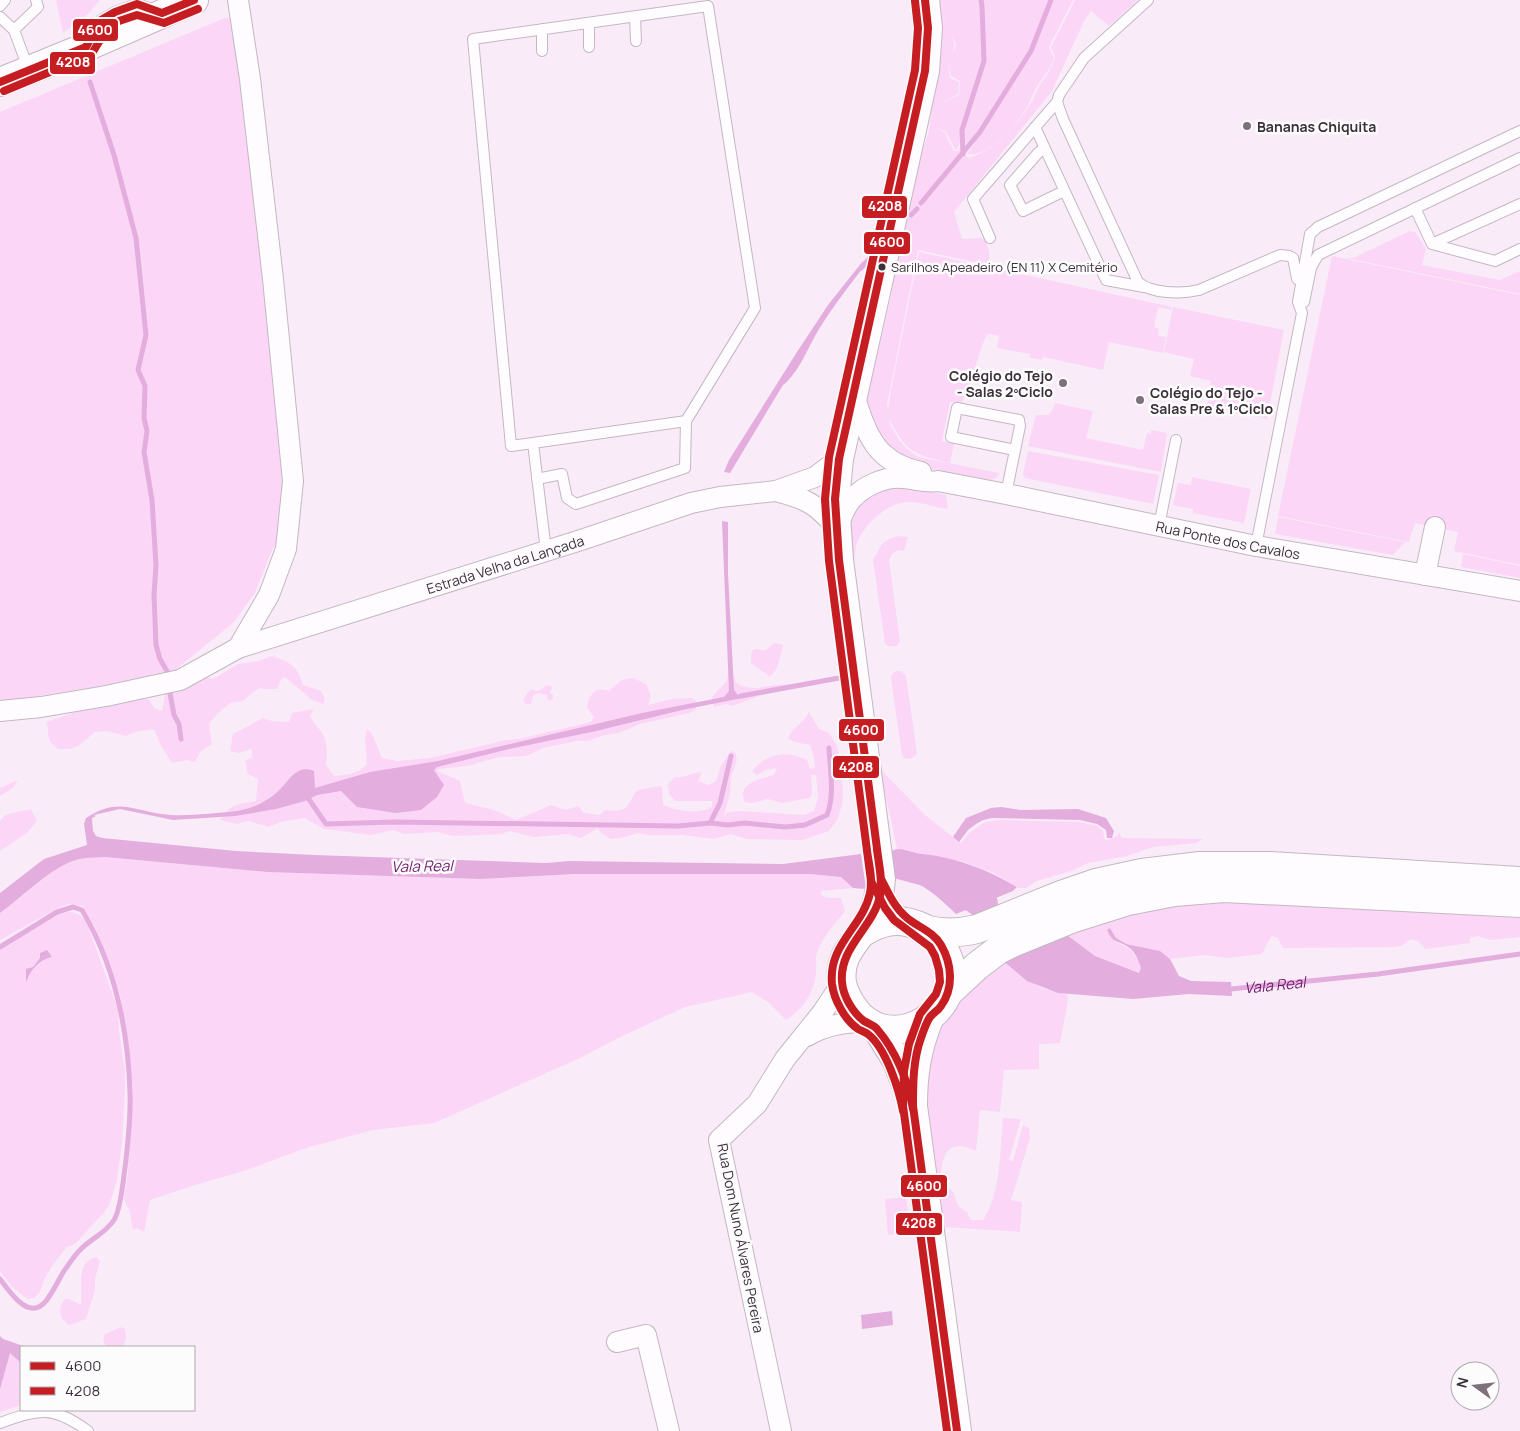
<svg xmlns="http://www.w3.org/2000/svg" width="1520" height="1431" viewBox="0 0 1520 1431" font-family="Manrope,sans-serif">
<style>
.green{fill:#fbd6f7;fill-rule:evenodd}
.water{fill:#e3adde}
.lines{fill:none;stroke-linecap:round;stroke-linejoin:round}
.stream{stroke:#e3adde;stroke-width:5}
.river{stroke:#e3adde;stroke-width:30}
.service-casing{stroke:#c3b8c2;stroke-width:12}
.minor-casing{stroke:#c3b8c2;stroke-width:22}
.primary-casing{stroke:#c3b8c2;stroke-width:30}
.motorway-casing{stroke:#c3b8c2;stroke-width:30}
.service{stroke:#fefcfe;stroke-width:10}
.minor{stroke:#fefcfe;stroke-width:20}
.primary{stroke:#fefcfe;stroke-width:28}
.motorway{stroke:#fefcfe;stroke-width:28}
.bus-1-casing{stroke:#fcfcfc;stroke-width:11}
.bus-2-casing{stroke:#fcfcfc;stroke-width:11}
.bus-1{stroke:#c61d23;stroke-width:8}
.bus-2{stroke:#c61d23;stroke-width:8}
.poi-dot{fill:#7e717c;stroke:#fcfcfc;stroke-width:2}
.bus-dot{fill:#3b2f39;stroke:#fcfcfc;stroke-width:2}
.labels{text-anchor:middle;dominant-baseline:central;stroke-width:5;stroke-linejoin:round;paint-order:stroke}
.bus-label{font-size:13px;fill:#3b2f39;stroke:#fcfcfc;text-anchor:start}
.poi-label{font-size:14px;font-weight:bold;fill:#3b2f39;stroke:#fcfcfc;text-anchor:start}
.street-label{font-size:14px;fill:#3b2f39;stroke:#fcfcfc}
.water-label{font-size:15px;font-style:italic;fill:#6e1a6b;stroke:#fcfcfc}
.line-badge{stroke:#fcfcfc;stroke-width:2}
.badge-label{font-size:14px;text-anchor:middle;font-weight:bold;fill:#fff}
</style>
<rect width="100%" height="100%" fill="#f9ecf8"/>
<path class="green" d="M56 0H100L88 14 63 33Z
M937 0H1073L1049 47 1054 59C1050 69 1044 76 1038 85 1034 91 1031 99 1028 106 1018 123 989 158 967 154L975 143 972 140 966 145 964 140H961L957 150 955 149 946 132 937 128 945 133 954 151H959L961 143 965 148 971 145 965 155 969 158C994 150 1012 131 1027 109 1033 102 1035 93 1040 85 1046 76 1051 69 1055 58L1051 47 1075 0H1138L1109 26 1091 11 1084 21 1052 91 954 212 962 239 982 238C991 246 989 255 989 265L918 250 887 405 888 410 891 390 919 252 1172 307 1171 310 1158 307 1154 327 1159 329 1158 336 1166 337 1163 353 1109 342 1103 370 1043 357 1042 360 1030 358V354L997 348 999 336 991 334 987 335C980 347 978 361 973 374 970 385 965 392 962 404L950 402 942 441 954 444 950 463C913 454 907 453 889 419L890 424 899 440 906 448 918 457 999 473 997 477 991 480 915 466 885 446 867 412V399L890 301 893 286 891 275 913 182 929 131 933 98ZM942 0 943 11 956 45 949 67 951 76 960 81 959 95 939 104 958 94 959 82 950 78C947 63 954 60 954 46 955 34 941 17 942 0Z
M225 18 232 19 239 24 286 477 283 529 270 555 255 593 233 623 175 670 112 684 0 702V112Z
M1410 231 1415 232 1426 249 1422 265 1500 280 1520 271V294L1346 258H1353Z
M1332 256 1520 295V565L1454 551 1458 532 1415 523 1409 542 1278 516Z
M1173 307 1284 330 1267 419 1207 406 1211 381 1190 376 1194 359 1164 352Z
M1055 403 1093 411 1086 438 1143 450 1147 433 1151 434V430L1167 433 1161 472 1028 446 1036 415H1049L1053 409Z
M1028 451 1159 475 1153 504 1025 478 1023 474Z
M1192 477 1251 489 1244 523 1193 513V509L1173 505 1178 483 1191 485Z
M898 486 946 495 948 509C934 507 919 501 906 502 885 504 860 528 856 547 854 556 854 566 853 574L882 771 925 815 959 842H962L969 833 985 822 1000 820 1080 822 1097 826 1103 831 1105 841 1117 836 1119 833 1122 838 1203 839 1196 843 1153 847 1127 856 1088 863 1071 871 1037 881 1026 888H1019L994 873 961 861 918 853H898L889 810 876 765 859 650 847 546 849 528 855 513 861 504 871 495 886 488Z
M1278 517 1405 542 1393 555 1275 534Z
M897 536 908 537 904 551 898 550 892 554 889 560 900 642 898 643V646H887L885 643 873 560 882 544 889 539Z
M1463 554 1520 566V578L1461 567Z
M774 643 783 645C780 657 779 670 769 677L768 686 789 684 786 690 759 696 732 706 726 704 714 707 712 697 727 681 728 673 734 675 735 682C745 689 757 689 768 686L769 676 751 663V654L753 650 757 649 765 651Z
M272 656C291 663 297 665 303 685L321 691 325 699 323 704 311 699 286 678H282L277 689H265L260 688 253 692 243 701 230 703 216 715 209 724 212 744 201 751 195 762 187 760 172 763 161 746 154 729 134 732 126 736 106 731 95 732 78 746 70 749H58L51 743 48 736V727L46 722 76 712 131 700 137 701 142 697 149 700 155 709 162 711 165 694 204 677 213 679 238 664 259 661Z
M896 671H901L906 676 917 753C914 758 911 759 905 759L902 755 891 678 892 674Z
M633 678 646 684 651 696 648 705 672 699 692 698 696 701V709L690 713 640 724 619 733 605 735 588 741H576L543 748 526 756 499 757 467 766 439 769 437 771 460 781 465 803 494 810 516 820 551 805 566 810 578 806 584 813 600 815 605 810 616 811 626 808 637 790 660 786 662 788 663 805C678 811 697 815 712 807V801H675L669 794 668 784 675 777C683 779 693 772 702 772L698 781 709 785 716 781 721 766 731 751 735 752 737 760 731 777 730 794 724 815 729 812 739 811 804 815 814 811 818 798 816 775H811L812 793 810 798 782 803 768 799 752 803 745 802C736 783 761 779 774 775L777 768 766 770 757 775 752 772C765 753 788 750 807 760L810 769 815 768 814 757 810 745 794 742 788 738C793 727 804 723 809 712L819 729 829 733 837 746 840 757 843 793 842 805 837 820 829 831 802 840 747 839 731 834 714 839 682 835H649L637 833 626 837 611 839 601 833 598 828 581 838 568 834 534 837 509 831 502 834 453 836 438 832 404 834 393 830 371 835 324 829 304 818 280 822 269 827 248 821 237 824 220 820C231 803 237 805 256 801L258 779 248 774 245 760 252 758V749L238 753 230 751 233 734 263 718 272 721 289 722 292 713 314 709 310 716C313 723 318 727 322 733 328 743 327 754 326 765L334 776C347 775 358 774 367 764L365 739 367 729 372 734 382 758 397 761 430 758 506 740 519 739 591 722 594 717 587 707C589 695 595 686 609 691L622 680Z
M550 685 552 688 550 693 553 695V699L548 701 547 695 539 693 533 695 531 704H526L523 700 529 691 533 689 536 691 541 690 545 686Z
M18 780 13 788 0 796V788Z
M31 809 37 821 27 833 0 851V821L5 815Z
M105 857 267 872 480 879 575 874H810L841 877 853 888 821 891V895L829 898H841L845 911C836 922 821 939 817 953 815 959 817 966 816 973 814 993 803 1009 786 1020L768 1002 752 992 685 1007 618 1038 580 1058 434 1123 373 1130 306 1148 247 1170 195 1185 150 1200 144 1232 137 1228 133 1230 130 1212 124 1199 128 1172 133 1091 128 1043 120 995 95 927 83 906 69 904 60 907 0 940V913C22 897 45 873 70 862 81 857 93 858 105 857Z
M1226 901 1520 918V937L1490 940 1478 936 1470 938V943L1425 949 1418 941 1410 939 1402 946 1392 947 1283 948 1278 938 1272 936 1268 942 1262 954 1228 958 1204 955 1170 959 1160 951 1126 944 1116 938 1110 928 1115 942C1131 948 1135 952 1141 968L1139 973 1095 956 1067 935 1147 910Z
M68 912C77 912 80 915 86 921L118 1009 119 1031 125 1071V1088L122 1142 117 1180 110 1203 105 1211 76 1243 66 1248 52 1266 45 1278 39 1293 34 1298 28 1299C16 1292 8 1283 0 1271V948L59 914Z
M1002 960C1020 977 1042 992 1067 994L1068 1001 1060 1043 1039 1044V1069L1004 1070 1000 1112 980 1110 976 1151C950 1138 942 1152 941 1177L953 1192 958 1206 967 1212 971 1220H983C1001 1194 1000 1149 1003 1118L1021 1119 1009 1160 1013 1161 1023 1125 1029 1128 1030 1138 1011 1200 1022 1202 1020 1232 945 1227 921 1087 928 1042 948 1020 973 984Z
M906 1197 911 1232 888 1235 885 1199Z
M96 1257 100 1261 95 1279V1290L86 1319 69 1325C59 1318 57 1308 65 1299H69L81 1305C83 1287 75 1263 96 1257Z
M121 1327 125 1329 126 1338 123 1346 106 1347 103 1339 105 1334Z
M0 1336 3 1339 26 1347H21V1405L0 1412Z"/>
<path class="water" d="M863 261 865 265C850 285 834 305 821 326 809 344 800 372 783 385L730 473 724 472 729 460 797 352 828 305Z
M722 521 728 522V573L734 690 738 695 750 693 742 698 682 710 596 731 509 749 437 767 434 770 444 785 437 797 421 810 396 813 357 807 341 791 317 795 305 801 276 809 235 816 173 820 120 809 94 815 96 816 92 818 93 831 96 836 102 838 236 851 314 855 546 863 570 861 783 864 861 854 866 889 853 888 841 877 810 874H575L480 879 267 872 105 857C93 858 81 857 70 862 45 873 22 897 0 913V893L44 859 87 845 84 824 86 818C121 795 136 813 171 815 193 816 215 813 237 811 251 809 264 803 275 794 288 784 295 763 314 771L315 788 370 772 438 761 642 713 724 697 729 691Z
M1001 807 1021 810 1078 809 1106 818 1114 831 1112 838H1107L1106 830 1097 824 1080 820 992 818 983 820 976 824 968 830 959 842 953 837 966 818 991 808Z
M898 853C941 852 980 865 1017 887L1013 891 956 914C939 898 924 883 901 877Z
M1110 928 1116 938 1126 944 1160 951 1170 959 1179 976 1191 981 1231 982 1232 996 1189 994 1133 999 1058 993 1027 981 1002 960 1067 935 1095 956 1139 973 1141 968C1138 960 1136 952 1128 947 1118 940 1113 944 1107 930Z
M47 950 52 957C39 959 29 972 26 983V969L33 967 40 958V953Z
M892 1311 893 1325 862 1329 861 1315Z
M0 1336 3 1339 26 1347H21V1363L10 1353 0 1389Z"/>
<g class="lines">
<g class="stream">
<path d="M90 82 114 155 136 238 146 335 138 370 145 386 144 418 147 431 144 452 152 500 156 565 154 595 156 645 160 659 167 671"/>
<path d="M963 154 962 130 984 61 982 6 981 0"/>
<path d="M921 203 980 132 1031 51 1051 0"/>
<path d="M911 215 917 209"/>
<path d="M861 268 874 254"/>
<path d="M170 693 174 715 179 724 181 739"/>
<path d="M741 696 839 678"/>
<path d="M306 795 326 824 394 822 678 826 710 823 720 803 731 756"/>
<path d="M710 823 728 825 745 823 785 827 805 825 827 815C835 794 830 770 829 748"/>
<path d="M0 947 57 912 73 907 82 910C114 964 128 1029 130 1092 131 1117 128 1143 125 1168 123 1181 121 1209 114 1220 106 1233 90 1239 80 1250 74 1256 69 1264 64 1271 58 1281 53 1292 46 1301 29 1322 10 1292 0 1279"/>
<path id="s1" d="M1231 989 1378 974 1520 954"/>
</g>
<path class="river" d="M899 864 944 876 983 904"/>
<g class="service-casing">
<path id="service" d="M1148 0 1084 58 1059 95 1057 102 1063 119 1138 282C1151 294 1182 294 1199 290L1280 255 1289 256 1293 258 1297 279
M0 6 5 0
M0 17 14 30
M635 17 636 41
M542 29V51
M91 38 101 20 115 12 137 4 157 11
M589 47V23
M28 68 14 30 38 7 36 0
M1035 127 1106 280 1144 287
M1044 148 1038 153 1010 185 1023 211 1064 191
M1415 208 1432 244 1495 261 1520 249
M990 238 973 199 1057 102
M1432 244 1520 204
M1304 302 1311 268 1318 255 1520 158
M533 443 511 446 473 39 708 6 755 308 686 421 533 443 546 551
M537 479 562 474 567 498 576 504 685 468 686 421
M1006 494 1020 426 1019 420 957 408 951 437 1015 450
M1159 526 1176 440
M1256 546 1302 313 1298 302 1310 234 1318 227 1520 131
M0 1423C39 1409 52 1405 88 1431"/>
</g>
<g class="minor-casing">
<g id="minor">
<path d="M854 395C867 435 875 462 921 472"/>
<path id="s2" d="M776 491C807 499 816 504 837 528 841 519 844 508 851 500 863 486 885 476 903 478 916 479 926 483 938 481L1006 494 1256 546 1520 591"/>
<path d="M1425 575 1435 527"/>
<path id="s3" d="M238 648 581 540 691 503 720 497 776 491 815 477 839 459"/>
<path d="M0 711 41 707 106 696 180 680 238 648 269 595 286 549 293 481 273 279 250 79 238 0"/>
<path d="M807 1036C825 1025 844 1022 865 1022"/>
<path d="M617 1342 646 1335 669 1431"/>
<path d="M781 1431 719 1140 757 1104 785 1059 822 1013 842 983"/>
</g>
</g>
<g class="primary-casing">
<path id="primary" d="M0 82 86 47 194 0
M860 934C882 920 899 916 924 928 934 933 941 943 946 953 973 1009 889 1061 853 1007 848 1000 844 992 842 983 838 955 856 943 869 922 877 908 880 895 881 879L839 560 835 499 839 459 925 71 928 28 925 0
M929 1019C917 1049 913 1073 913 1106L957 1431
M876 1027 897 1061 910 1095"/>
</g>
<g class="motorway-casing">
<path id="motorway" d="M928 930C945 934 960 933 977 929L1061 895 1096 883 1142 873 1200 866H1270L1520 881
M948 993 977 966 998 950 1012 943 1071 919 1128 901 1174 892 1224 888 1520 903"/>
</g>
<use href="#service" class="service"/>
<use href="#minor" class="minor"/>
<use href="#primary" class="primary"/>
<use href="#motorway" class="motorway"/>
<g class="bus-1-casing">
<path id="bus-1" d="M925 0 928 28 925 71 839 459 835 499 839 560 881 879C888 892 894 907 906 917 917 927 933 931 941 945 952 964 954 988 941 1006 938 1011 933 1013 930 1017 926 1023 923 1032 921 1038 913 1060 913 1084 913 1106L957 1431
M0 82 86 47 101 20 115 12 137 4 162 13 194 0
M877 850C879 865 883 881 880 896 873 928 839 947 842 982 843 996 853 1013 864 1021 869 1024 874 1025 877 1029 896 1051 908 1081 913 1109"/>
</g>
<g class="bus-2-casing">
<path id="bus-2" d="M915 1 918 28 915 70 829 457 825 499 829 561 871 881 885 908 894 920 930 947 935 956 939 970 940 982 936 994 920 1014 909 1044 904 1071 903 1106 947 1431
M4 91 91 55 108 27 119 21 137 15 164 23 198 9
M867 851C869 865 873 880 870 893 863 927 828 944 832 984 834 1000 845 1020 858 1029 862 1031 866 1032 869 1035 886 1049 899 1089 903 1111"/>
</g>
<use href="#bus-1" class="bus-1"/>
<use href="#bus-2" class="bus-2"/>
</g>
<g class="poi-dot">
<circle cx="1247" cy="126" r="5"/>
<circle cx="1063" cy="383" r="5"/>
<circle cx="1140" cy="400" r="5"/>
</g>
<circle class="bus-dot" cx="882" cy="267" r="4.5"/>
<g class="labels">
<g class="bus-label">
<text x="891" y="267">Sarilhos Apeadeiro (EN 11) X Cemitério</text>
</g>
<g class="poi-label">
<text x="1257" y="126">Bananas Chiquita</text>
<text x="1053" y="375" text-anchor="end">Colégio do Tejo<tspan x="1053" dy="16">- Salas 2ºCiclo</tspan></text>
<text x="1150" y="392">Colégio do Tejo -<tspan x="1150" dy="16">Salas Pre &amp; 1ºCiclo</tspan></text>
</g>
<g class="street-label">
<text stroke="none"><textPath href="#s2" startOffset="494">Rua Ponte dos Cavalos</textPath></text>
<text stroke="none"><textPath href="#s3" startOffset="280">Estrada Velha da Lançada</textPath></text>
<text transform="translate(741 1238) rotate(79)">Rua Dom Nuno Álvares Pereira</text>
</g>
<g class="water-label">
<text transform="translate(422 866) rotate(-1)">Vala Real</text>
<text stroke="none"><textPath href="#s1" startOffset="44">Vala Real</textPath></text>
</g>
</g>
<g class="line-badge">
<rect x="72" y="18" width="47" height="24" rx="5" fill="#c61d23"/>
<rect x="49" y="51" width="47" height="24" rx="5" fill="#c61d23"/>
<rect x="861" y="195" width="47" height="24" rx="5" fill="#c61d23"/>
<rect x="863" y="231" width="48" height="24" rx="5" fill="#c61d23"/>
<rect x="838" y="718" width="47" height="24" rx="5" fill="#c61d23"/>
<rect x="832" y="755" width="48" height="24" rx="5" fill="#c61d23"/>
<rect x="900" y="1174" width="48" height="24" rx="5" fill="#c61d23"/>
<rect x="895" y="1212" width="48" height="24" rx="5" fill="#c61d23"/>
</g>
<g class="badge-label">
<text x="95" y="35">4600</text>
<text x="73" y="67">4208</text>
<text x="885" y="211">4208</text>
<text x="887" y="247">4600</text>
<text x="861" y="735">4600</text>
<text x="856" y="772">4208</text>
<text x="924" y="1191">4600</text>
<text x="919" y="1228">4208</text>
</g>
<rect x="20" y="1346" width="175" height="65" fill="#fcfcfc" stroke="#afaaae"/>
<rect x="30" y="1362" width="25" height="8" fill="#c61d23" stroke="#afaaae"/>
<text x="65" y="1371" font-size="15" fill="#3b2f39">4600</text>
<rect x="30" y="1387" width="25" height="8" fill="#c61d23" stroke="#afaaae"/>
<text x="65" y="1396" font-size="15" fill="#3b2f39">4208</text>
<g transform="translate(1475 1386) rotate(285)"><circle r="24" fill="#fcfcfc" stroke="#afaaae"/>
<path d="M0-4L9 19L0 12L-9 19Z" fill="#7e717c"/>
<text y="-8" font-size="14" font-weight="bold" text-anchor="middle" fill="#3b2f39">N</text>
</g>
</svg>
